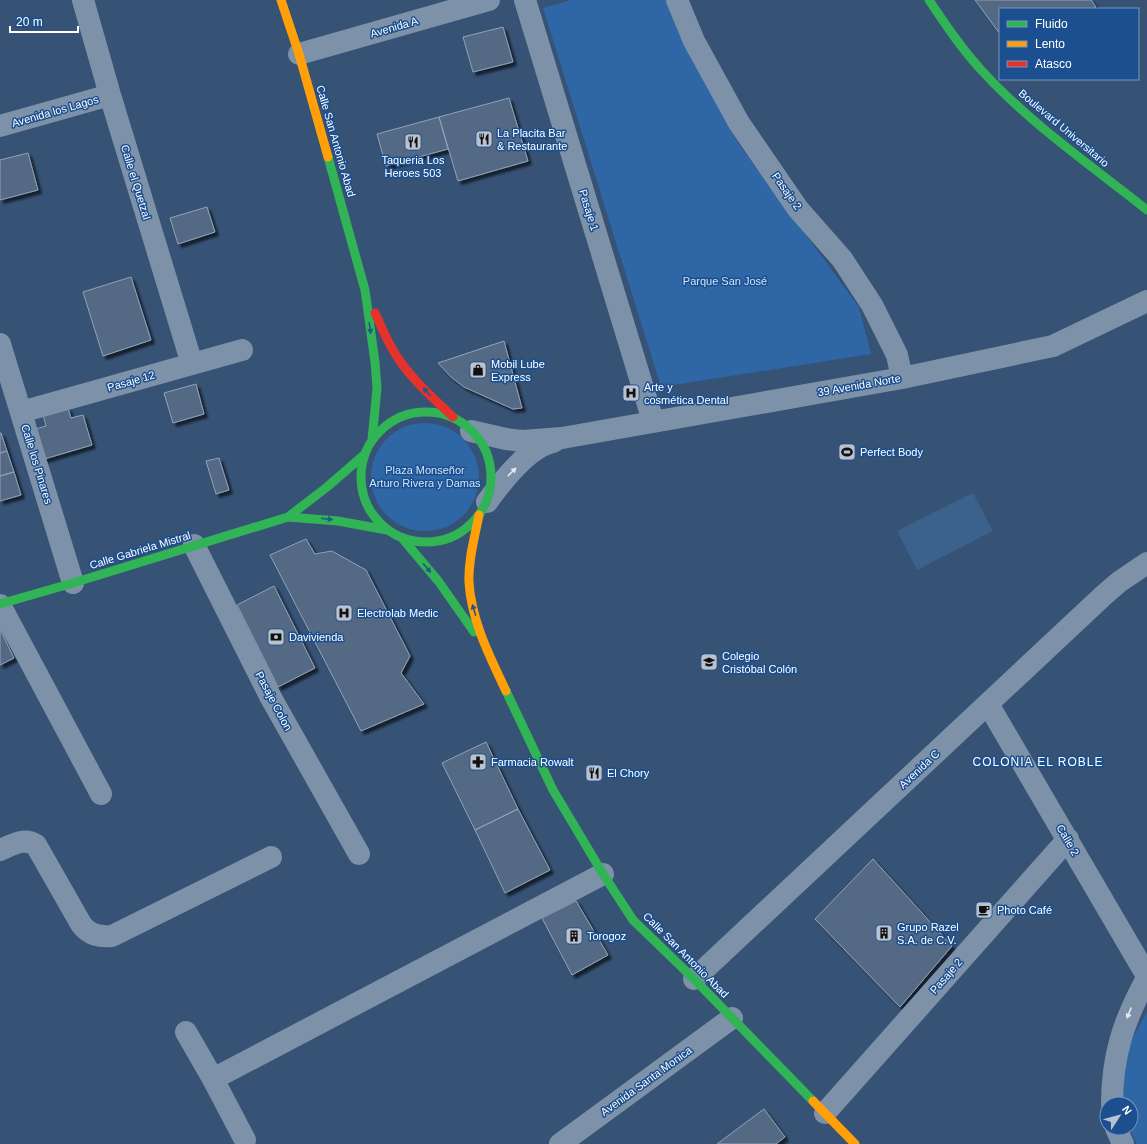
<svg xmlns="http://www.w3.org/2000/svg" width="1147" height="1144" viewBox="0 0 1147 1144" font-family="Arial,sans-serif">
<style>
.green{fill:#2f66a5}
.water{fill:#3b618d}
.building{fill:#526984;stroke:#92a2b6;filter:url(#shadow)}
.lines{fill:none;stroke-linecap:round;stroke-linejoin:round}
.street{stroke:#7d92a8;stroke-width:22}
.fast{stroke:#30b455;stroke-width:9}
.slow{stroke:#ff9f0a;stroke-width:9}
.jam{stroke:#e5322d;stroke-width:9}
.oneway{fill:#1d5989}
.oneway2{fill:#e5e9ee}
.labels{text-anchor:middle;dominant-baseline:central;stroke-width:3;stroke-linejoin:round;paint-order:stroke}
.street-label{font-size:11px;fill:#fff;stroke:#1b4f8f}
.poi-label{font-size:11px;fill:#fff;stroke:#1b4f8f;text-anchor:start}
.park-label{font-size:11px;fill:#cfe3fa;stroke:#1b4f8f}
.neighbourhood-label{font-size:12px;letter-spacing:1px;fill:#fff;stroke:#1b4f8f}
</style>
<defs>
<filter id="shadow"><feDropShadow dx="3.5" dy="3.5" stdDeviation="1" flood-color="#0009"/></filter>
</defs>
<rect width="100%" height="100%" fill="#365274"/>
<path class="green" d="M571 0H667L682 40 738 143 859 307 871 354 661 387 543 8Z
M371 477a54 54 0 1 1 108 0a54 54 0 1 1-108 0Z
M1147 1012V1144H1137L1129 1128H1131V1104H1121L1123 1066 1131 1041Z"/>
<path class="water" d="M973 493 993 531 917 570 897 531Z"/>
<path class="building" d="M975 0H1091L1096 7 1093 9H1000V34Z
M503 27 513 62 473 72 463 37Z
M509 98 528 161 458 181 439 117Z
M439 117 448 149 386 166 377 134Z
M28 153 38 190 0 200V160Z
M207 207 215 232 178 244 170 218Z
M131 277 151 340 103 356 83 292Z
M504 341 522 408 513 409 464 387 451 377 438 363Z
M196 384 204 414 173 423 164 393Z
M68 408 71 418 83 415 92 445 41 460 32 430 46 426 43 415Z
M0 433H1L7 451 0 453Z
M7 451 14 472 0 476V453Z
M219 458 229 490 216 494 206 461Z
M14 472 21 495 0 501V476Z
M306 539 315 554 332 551 366 570 410 656 401 673 424 704 361 731 270 555Z
M274 586 315 668 278 687 237 605Z
M0 629 14 658 0 665Z
M486 742 518 809 475 830 442 763Z
M518 809 550 870 505 893 475 830Z
M873 859 952 946 900 1007 815 919Z
M576 901 608 955 572 975 542 918Z
M764 1109 785 1137 776 1144H717Z"/>
<g class="lines">
<path class="street" d="M83 0 110 95 192 364
M525 0 653 421
M677 0 694 41 739 123 798 209 842 259 872 305 897 355 902 378
M299 54 489 0
M0 126 110 95
M0 344 73 583
M21 412 242 350
M471 431 506 439 522 441 562 438 902 378 1053 346 1147 301
M487 502C500 484 520 458 540 447 545 444 550 443 555 441
M194 545 270 696 359 854
M0 605 101 794
M988 704 1147 976
M0 850C12 845 24 837 36 845L81 924C89 935 99 937 112 936L271 857
M694 979 1104 595 1119 582 1147 563
M186 1032 213 1079 245 1140
M213 1079 603 874
M1112 1104C1112 1055 1124 1020 1147 978
M825 1113 1068 839
M1116 1128 1123 1144
M560 1144 732 1018"/>
<path class="fast" d="M929 0C946 25 963 51 984 73 1032 125 1092 166 1147 210
M328 157 365 290 375 362 377 388 372 440
M361 477a65 65 0 1 1 130 0a65 65 0 1 1-130 0Z
M288 517 338 521 387 530
M402 538 439 582 474 632
M0 604 73 583 288 517 327 487 364 455
M506 691 553 790 603 874 633 920 694 979 813 1101"/>
<path class="slow" d="M281 0 299 54 328 157
M479 515C475 536 468 560 469 582 471 620 490 657 506 691
M813 1101 855 1144"/>
<path class="jam" d="M375 313C382 327 387 342 396 355 411 379 433 398 453 417"/>
</g>
<defs><path id="oneway-solid" d="M-6-.8H1V-3.2L6.5 0L1 3.2V.8H-6Z"/></defs>
<g class="oneway">
<use href="#oneway-solid" transform="translate(370 328) rotate(82)"/>
<use href="#oneway-solid" transform="translate(427 392) rotate(-134)"/>
<use href="#oneway-solid" transform="translate(327 519) rotate(7)"/>
<use href="#oneway-solid" transform="translate(427 568) rotate(50)"/>
<use href="#oneway-solid" transform="translate(474 610) rotate(-107)"/>
</g>
<g class="oneway2">
<use href="#oneway-solid" transform="translate(512 472) rotate(-45)"/>
<use href="#oneway-solid" transform="translate(1129 1013) rotate(112)"/>
</g>
<defs>
<g id="restaurant-square" transform="scale(0.9)"><rect x="-9" y="-9" width="18" height="18" rx="4" fill="#b9c2ce" stroke="#1b4f8f"/><path d="M-5-6h1v4h1v-4h1v4h1v-4h1v5L-1.5 .5V6h-2V.5L-5-1ZM5-6V6H3V1.5H1.5Q1.5-4 5-6Z" fill="#111"/></g>
<g id="shop-square" transform="scale(0.9)"><rect x="-9" y="-9" width="18" height="18" rx="4" fill="#b9c2ce" stroke="#1b4f8f"/><path d="M-5-2.5h2.3a2.7 3.5 0 0 1 5.4 0H5L5.5 6h-11ZM-1.5-2.5h3a1.5 2.3 0 0 0-3 0Z" fill="#111"/></g>
<g id="hospital-square" transform="scale(0.9)"><rect x="-9" y="-9" width="18" height="18" rx="4" fill="#b9c2ce" stroke="#1b4f8f"/><path d="M-5-5h3v3.5h4V-5h3V5h-3V1.5h-4V5h-3Z" fill="#111"/></g>
<g id="stadium-square" transform="scale(0.9)"><rect x="-9" y="-9" width="18" height="18" rx="4" fill="#b9c2ce" stroke="#1b4f8f"/><path d="M0-5a6.5 5 0 1 0 0 10a6.5 5 0 1 0 0-10ZM-3.5-1.8h7v3.6h-7Z" fill="#111"/></g>
<g id="bank-square" transform="scale(0.9)"><rect x="-9" y="-9" width="18" height="18" rx="4" fill="#b9c2ce" stroke="#1b4f8f"/><path d="M-6-4H6V4H-6ZM0-2.3a2.3 2.3 0 1 0 0 4.6a2.3 2.3 0 1 0 0-4.6Z" fill="#111"/></g>
<g id="school-square" transform="scale(0.9)"><rect x="-9" y="-9" width="18" height="18" rx="4" fill="#b9c2ce" stroke="#1b4f8f"/><path d="M0-5L7-2L0 1L-7-2ZM-4 1L0 2.5L4 1V4Q0 6-4 4Z" fill="#111"/></g>
<g id="pharmacy-square" transform="scale(0.9)"><rect x="-9" y="-9" width="18" height="18" rx="4" fill="#b9c2ce" stroke="#1b4f8f"/><path d="M-2-6h4v4h4v4h-4v4h-4v-4h-4v-4h4Z" fill="#111"/></g>
<g id="cafe-square" transform="scale(0.9)"><rect x="-9" y="-9" width="18" height="18" rx="4" fill="#b9c2ce" stroke="#1b4f8f"/><path d="M-5.5-4.5H6V0H3Q3 3.5 0 3.5H-2.5Q-5.5 3.5-5.5 0ZM3-3.2v2h1.7v-2ZM-6 4.5H4V6H-6Z" fill="#111"/></g>
<g id="building-square" transform="scale(0.9)"><rect x="-9" y="-9" width="18" height="18" rx="4" fill="#b9c2ce" stroke="#1b4f8f"/><path d="M-4-6H4V6H1V3H-1V6H-4ZM-2.5-4.3h1.7v1.8h-1.7ZM.8-4.3h1.7v1.8H.8ZM-2.5-1h1.7V.8h-1.7ZM.8-1h1.7V.8H.8Z" fill="#111"/></g>
</defs>
<g fill-rule="evenodd">
<use href="#restaurant-square" x="484" y="139"/>
<use href="#restaurant-square" x="413" y="142"/>
<use href="#shop-square" x="478" y="370"/>
<use href="#hospital-square" x="631" y="393"/>
<use href="#stadium-square" x="847" y="452"/>
<use href="#hospital-square" x="344" y="613"/>
<use href="#bank-square" x="276" y="637"/>
<use href="#school-square" x="709" y="662"/>
<use href="#pharmacy-square" x="478" y="762"/>
<use href="#restaurant-square" x="594" y="773"/>
<use href="#cafe-square" x="984" y="910"/>
<use href="#building-square" x="884" y="933"/>
<use href="#building-square" x="574" y="936"/>
</g>
<g class="labels">
<g class="street-label">
<text transform="translate(394 27) rotate(-16)">Avenida A</text>
<text transform="translate(55 111) rotate(-16)">Avenida los Lagos</text>
<text transform="translate(1064 128) rotate(40)">Boulevard Universitario</text>
<text transform="translate(336 141) rotate(74)">Calle San Antonio Abad</text>
<text transform="translate(136 182) rotate(73)">Calle el Quetzal</text>
<text transform="translate(787 191) rotate(55)">Pasaje 2</text>
<text transform="translate(589 210) rotate(73)">Pasaje 1</text>
<text transform="translate(131 381) rotate(-16)">Pasaje 12</text>
<text transform="translate(859 385) rotate(-10)">39 Avenida Norte</text>
<text transform="translate(37 464) rotate(73)">Calle los Pinares</text>
<text transform="translate(140 550) rotate(-17)">Calle Gabriela Mistral</text>
<text transform="translate(274 701) rotate(62)">Pasaje Colon</text>
<text transform="translate(919 769) rotate(-43)">Avenida C</text>
<text transform="translate(1068 840) rotate(60)">Calle 2</text>
<text transform="translate(686 955) rotate(45)">Calle San Antonio Abad</text>
<text transform="translate(946 976) rotate(-49)">Pasaje 2</text>
<text transform="translate(646 1081) rotate(-36)">Avenida Santa Monica</text>
</g>
<g class="poi-label">
<text x="497" y="133">La Placita Bar<tspan x="497" dy="13">&amp; Restaurante</tspan></text>
<text x="413" y="160" text-anchor="middle">Taqueria Los<tspan x="413" dy="13">Heroes 503</tspan></text>
<text x="491" y="364">Mobil Lube<tspan x="491" dy="13">Express</tspan></text>
<text x="644" y="387">Arte y<tspan x="644" dy="13">cosmética Dental</tspan></text>
<text x="860" y="452">Perfect Body</text>
<text x="357" y="613">Electrolab Medic</text>
<text x="289" y="637">Davivienda</text>
<text x="722" y="656">Colegio<tspan x="722" dy="13">Cristóbal Colón</tspan></text>
<text x="491" y="762">Farmacia Rowalt</text>
<text x="607" y="773">El Chory</text>
<text x="997" y="910">Photo Café</text>
<text x="897" y="927">Grupo Razel<tspan x="897" dy="13">S.A. de C.V.</tspan></text>
<text x="587" y="936">Torogoz</text>
</g>
<g class="park-label">
<text x="725" y="281">Parque San José</text>
<text x="425" y="470">Plaza Monseñor<tspan x="425" dy="13">Arturo Rivera y Damas</tspan></text>
</g>
<g class="neighbourhood-label">
<text x="1038" y="762">COLONIA EL ROBLE</text>
</g>
</g>
<rect x="999" y="8" width="140" height="72" fill="#1b4f8f" stroke="#7695bc"/>
<rect x="1007" y="21" width="20" height="6" fill="#30b455" stroke="#7695bc"/>
<text x="1035" y="28" font-size="12" fill="#ffffff">Fluido</text>
<rect x="1007" y="41" width="20" height="6" fill="#ff9f0a" stroke="#7695bc"/>
<text x="1035" y="48" font-size="12" fill="#ffffff">Lento</text>
<rect x="1007" y="61" width="20" height="6" fill="#e5322d" stroke="#7695bc"/>
<text x="1035" y="68" font-size="12" fill="#ffffff">Atasco</text>
<g transform="translate(1119 1116) rotate(54)"><circle r="19" fill="#1b4f8f" stroke="#7695bc"/>
<path d="M0-3L7 15L0 10L-7 15Z" fill="#b9c2ce"/>
<text y="-6" font-size="11" font-weight="bold" text-anchor="middle" fill="#ffffff">N</text>
</g>
<path d="M10 26v6h68v-6" fill="none" stroke="#ffffff" stroke-width="2"/>
<text x="16" y="26" font-size="12" fill="#ffffff" stroke="#1b4f8f" stroke-width="3" paint-order="stroke">20 m</text>
</svg>
